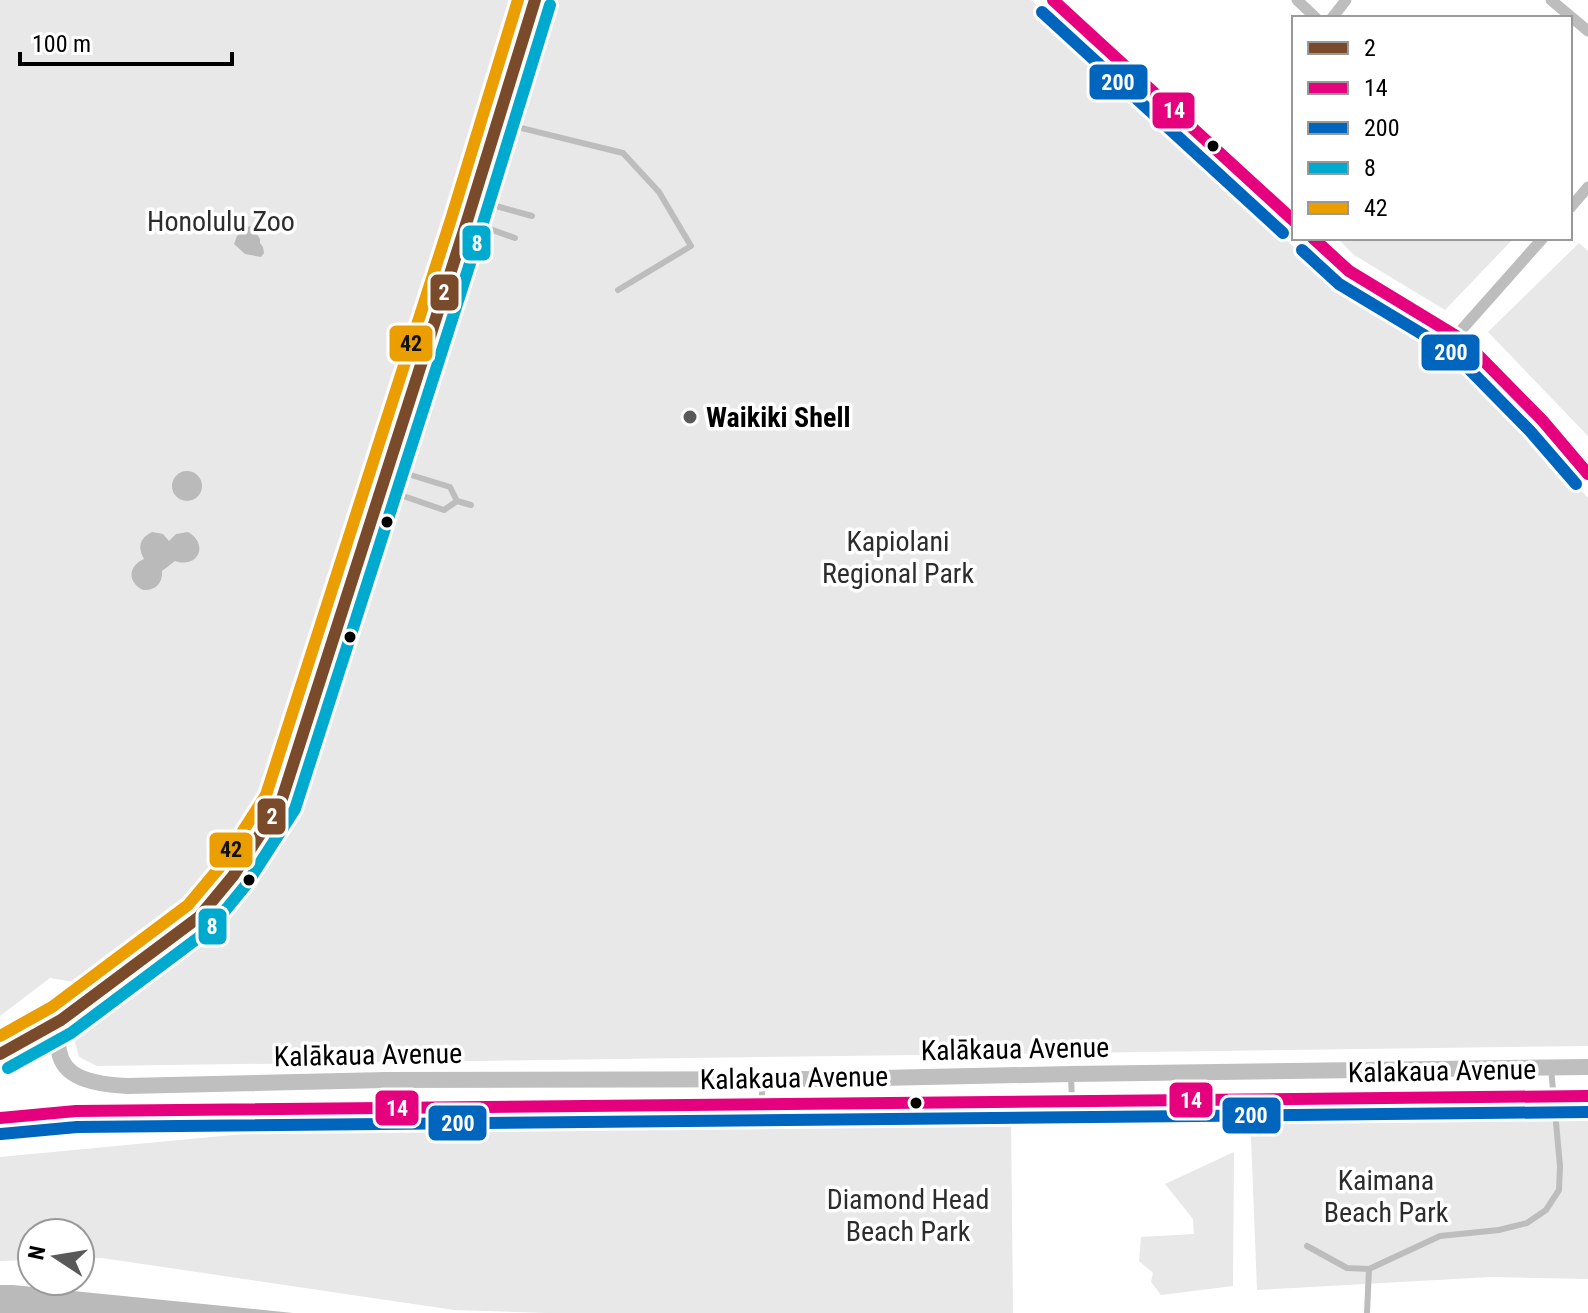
<svg xmlns="http://www.w3.org/2000/svg" width="1588" height="1313" viewBox="0 0 1588 1313" font-family="'Roboto Condensed',sans-serif">
<style>
.green{fill:#e8e8e8}
.water{fill:#bababa}
.lines{fill:none;stroke-linecap:round;stroke-linejoin:round}
.lane{stroke:#bdbdbd;stroke-width:6}
.street{stroke:#bdbdbd;stroke-width:11}
.secondary{stroke:#bfbfbf;stroke-width:16}
.bus-1-casing{stroke:#fff;stroke-width:18}
.bus-2-casing{stroke:#fff;stroke-width:18}
.bus-3-casing{stroke:#fff;stroke-width:18}
.bus-4-casing{stroke:#fff;stroke-width:18}
.bus-5-casing{stroke:#fff;stroke-width:18}
.bus-1{stroke:#7a4b2a;stroke-width:12}
.bus-2{stroke:#e5007d;stroke-width:12}
.bus-3{stroke:#0065bd;stroke-width:12}
.bus-4{stroke:#00a9ce;stroke-width:12}
.bus-5{stroke:#eb9e00;stroke-width:12}
.bus-dot{fill:#000;stroke:#fff;stroke-width:3}
.poi-dot{fill:#595959;stroke:#fff;stroke-width:3}
.labels{text-anchor:middle;dominant-baseline:central;stroke-width:7;stroke-linejoin:round;paint-order:stroke}
.park-label{font-size:28px;fill:#2c2c2c;stroke:#fff}
.poi-label{font-size:28px;font-weight:bold;fill:#000;stroke:#fff;text-anchor:start}
.street-label{font-size:28px;fill:#000;stroke:#fff}
.line-badge{stroke:#fff;stroke-width:3}
.badge-label{font-size:22px;text-anchor:middle;font-weight:bold;fill:#fff}
.pale-badge-label{font-size:22px;text-anchor:middle;font-weight:bold;fill:#111}
</style>
<rect width="100%" height="100%" fill="#fff"/>
<path class="green" d="M0 0H523L271 793 189 907 74 982 50 978 0 1016Z
M553 0H1031L1331 282 1449 347 1469 363 1588 498V1046L97 1066 79 1057 71 1028 209 924 299 805Z
M1337 238H1514L1445 310 1354 255Z
M1579 243 1588 251V436L1488 332Z
M1588 1105V1279L1491 1277 1257 1290 1250 1112Z
M1011 1116 1013 1313H546L454 1310 102 1258 80 1259V1233H32V1260L0 1261V1157L338 1125Z
M1234 1152 1233 1286 1161 1295 1151 1282 1153 1273 1139 1261 1141 1237 1194 1234 1193 1219 1165 1184Z"/>
<path class="water" d="M246 226 252 227 260 239V243L263 247 264 253 261 257 245 254 234 244 237 236Z
M172 486a15 15 0 1 1 30 0a15 15 0 1 1-30 0Z
M152 532 163 534 169 541 176 534 188 532C210 545 197 569 175 561L162 571C163 583 155 591 143 590 127 582 128 566 144 559 137 547 140 538 152 532Z
M0 1285H13L293 1313H0Z"/>
<g class="lines">
<path class="lane" d="M501 123 623 153 659 192 691 246 618 290
M474 200 532 216
M470 222 515 238
M388 468 450 487 457 501 471 505
M383 489 444 510 457 501
M1071 1076 1072 1101
M386 1080 387 1105
M762 1104V1080
M1307 1246 1347 1268 1369 1269 1440 1236 1499 1230 1527 1223 1546 1210 1559 1190 1560 1166 1551 1068
M1367 1313 1369 1269"/>
<path class="street" d="M1297 0 1316 18
M1551 0 1588 31
M1332 18 1346 0
M1570 208 1588 187
M1456 336 1543 238"/>
<path class="secondary" d="M1053 0 1294 221
M1313 238 1349 271 1456 336 1478 355 1542 420 1588 474
M61 1020C47 1075 83 1084 128 1086L386 1080 834 1079 1071 1074 1588 1067
M0 1054 61 1020 199 917 233 876 281 802 467 221 535 0
M0 1118 76 1111 1588 1096"/>
<g class="bus-1-casing">
<path id="bus-1" d="M0 1054 61 1020 199 917 233 876 281 802 467 221 535 0"/>
</g>
<g class="bus-2-casing">
<path id="bus-2" d="M1053 0 1294 221
M1313 238 1349 271 1456 336 1478 355 1542 420 1588 474
M0 1118 76 1111 1588 1096"/>
</g>
<g class="bus-3-casing">
<path id="bus-3" d="M1042 12 1283 233
M1302 250 1339 284 1447 349 1467 367 1530 431 1576 484
M1 1134 77 1127 1588 1112"/>
</g>
<g class="bus-4-casing">
<path id="bus-4" d="M8 1068 71 1033 210 929 246 885 295 809 482 226 550 5"/>
</g>
<g class="bus-5-casing">
<path id="bus-5" d="M0 1036 52 1007 188 905 220 867 266 795 452 216 518 0"/>
</g>
<use href="#bus-1" class="bus-1"/>
<use href="#bus-2" class="bus-2"/>
<use href="#bus-3" class="bus-3"/>
<use href="#bus-4" class="bus-4"/>
<use href="#bus-5" class="bus-5"/>
</g>
<g class="bus-dot">
<circle cx="1213" cy="146" r="7"/>
<circle cx="387" cy="522" r="7"/>
<circle cx="350" cy="637" r="7"/>
<circle cx="249" cy="880" r="7"/>
<circle cx="916" cy="1103" r="7"/>
</g>
<circle class="poi-dot" cx="690" cy="417" r="8"/>
<g class="labels">
<g class="park-label">
<text x="221" y="221">Honolulu Zoo</text>
<text x="898" y="541">Kapiolani<tspan x="898" dy="32">Regional Park</tspan></text>
<text x="1386" y="1180">Kaimana<tspan x="1386" dy="32">Beach Park</tspan></text>
<text x="908" y="1199">Diamond Head<tspan x="908" dy="32">Beach Park</tspan></text>
</g>
<g class="poi-label">
<text x="706" y="417">Waikiki Shell</text>
</g>
<g class="street-label">
<text transform="translate(1015 1049) rotate(-1)">Kalākaua Avenue</text>
<text transform="translate(368 1055) rotate(-1)">Kalākaua Avenue</text>
<text transform="translate(1442 1071) rotate(-1)">Kalakaua Avenue</text>
<text transform="translate(794 1078) rotate(-1)">Kalakaua Avenue</text>
</g>
</g>
<g class="line-badge">
<rect x="1088" y="63" width="61" height="38" rx="8" fill="#0065bd"/>
<rect x="1151" y="91" width="45" height="39" rx="8" fill="#e5007d"/>
<rect x="461" y="224" width="31" height="38" rx="8" fill="#00a9ce"/>
<rect x="429" y="273" width="31" height="39" rx="8" fill="#7a4b2a"/>
<rect x="388" y="324" width="46" height="39" rx="8" fill="#eb9e00"/>
<rect x="1420" y="333" width="61" height="39" rx="8" fill="#0065bd"/>
<rect x="256" y="797" width="31" height="39" rx="8" fill="#7a4b2a"/>
<rect x="208" y="831" width="46" height="38" rx="8" fill="#eb9e00"/>
<rect x="197" y="907" width="31" height="39" rx="8" fill="#00a9ce"/>
<rect x="1168" y="1081" width="46" height="38" rx="8" fill="#e5007d"/>
<rect x="374" y="1089" width="46" height="38" rx="8" fill="#e5007d"/>
<rect x="1221" y="1096" width="61" height="39" rx="8" fill="#0065bd"/>
<rect x="427" y="1104" width="61" height="38" rx="8" fill="#0065bd"/>
</g>
<g class="badge-label">
<text x="1118" y="90">200</text>
<text x="1174" y="118">14</text>
<text x="477" y="251">8</text>
<text x="444" y="300">2</text>
<text x="1451" y="360">200</text>
<text x="272" y="824">2</text>
<text x="212" y="934">8</text>
<text x="1191" y="1108">14</text>
<text x="397" y="1116">14</text>
<text x="1251" y="1123">200</text>
<text x="458" y="1131">200</text>
</g>
<g class="pale-badge-label">
<text x="411" y="351">42</text>
<text x="231" y="857">42</text>
</g>
<rect x="1292" y="16" width="280" height="224" fill="#ffffff" stroke="#999999" stroke-width="2"/>
<rect x="1308" y="42" width="40" height="12" fill="#7a4b2a" stroke="#999999" stroke-width="2"/>
<text x="1364" y="56" font-size="24" fill="#000000">2</text>
<rect x="1308" y="82" width="40" height="12" fill="#e5007d" stroke="#999999" stroke-width="2"/>
<text x="1364" y="96" font-size="24" fill="#000000">14</text>
<rect x="1308" y="122" width="40" height="12" fill="#0065bd" stroke="#999999" stroke-width="2"/>
<text x="1364" y="136" font-size="24" fill="#000000">200</text>
<rect x="1308" y="162" width="40" height="12" fill="#00a9ce" stroke="#999999" stroke-width="2"/>
<text x="1364" y="176" font-size="24" fill="#000000">8</text>
<rect x="1308" y="202" width="40" height="12" fill="#eb9e00" stroke="#999999" stroke-width="2"/>
<text x="1364" y="216" font-size="24" fill="#000000">42</text>
<g transform="translate(56 1257) rotate(282)"><circle r="38" fill="#ffffff" stroke="#999999" stroke-width="2"/>
<path d="M0-6L14 30L0 20L-14 30Z" fill="#595959"/>
<text y="-12" font-size="22" font-weight="bold" text-anchor="middle" fill="#000000">N</text>
</g>
<path d="M20 52v12h212v-12" fill="none" stroke="#000000" stroke-width="4"/>
<text x="32" y="52" font-size="24" fill="#000000" stroke="#ffffff" stroke-width="6" paint-order="stroke">100 m</text>
</svg>
